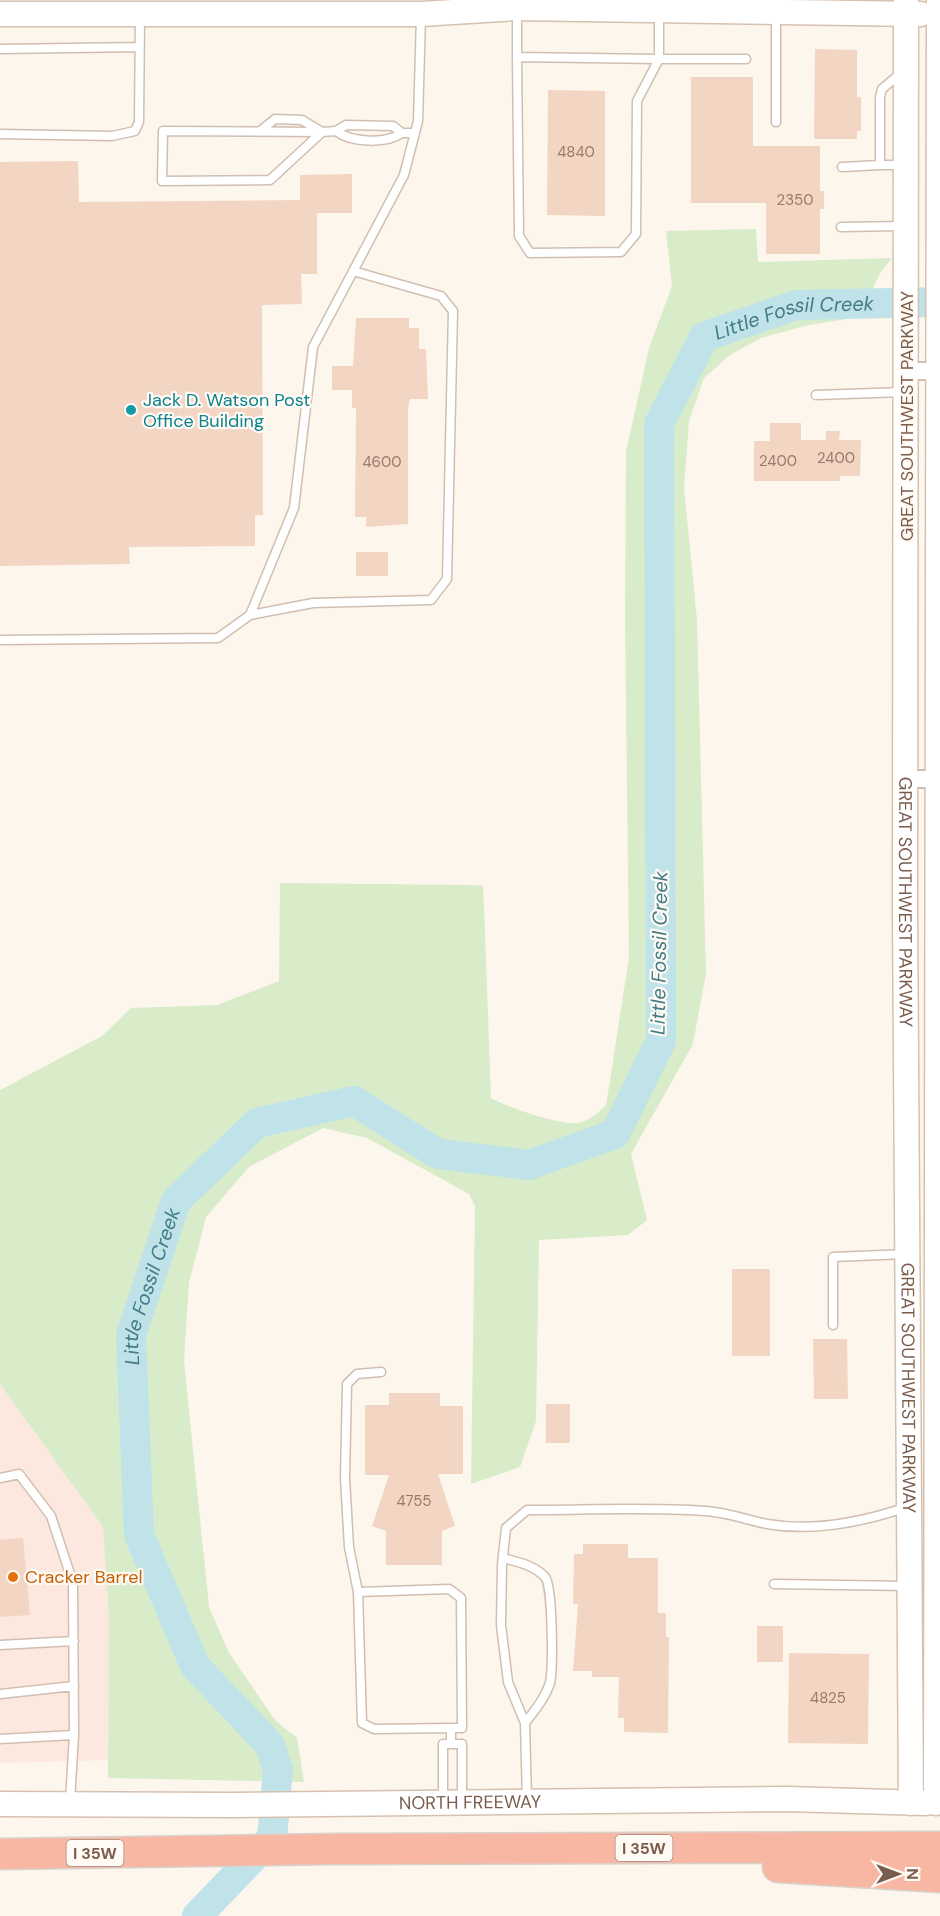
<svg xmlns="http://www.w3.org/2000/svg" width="940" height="1916" viewBox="0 0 940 1916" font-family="'DM Sans',sans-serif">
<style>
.commercial{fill:#fde8e0}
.green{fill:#d8ecc9}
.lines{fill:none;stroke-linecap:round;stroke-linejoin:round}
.river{stroke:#bfe3e8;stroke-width:30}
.building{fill:#f3d5c3}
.lane-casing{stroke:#d1beb0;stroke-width:11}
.street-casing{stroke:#d1beb0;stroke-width:20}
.secondary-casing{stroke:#d6c0b0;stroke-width:27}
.highway-casing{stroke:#dad1cd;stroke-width:33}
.lane{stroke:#fff;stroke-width:8}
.street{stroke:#fff;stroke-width:16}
.secondary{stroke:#fff;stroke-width:24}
.highway{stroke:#f7b7a3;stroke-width:30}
.culture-dot{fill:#0f9aa8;stroke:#fffaf3;stroke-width:2}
.food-dot{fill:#e8710a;stroke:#fffaf3;stroke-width:2}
.labels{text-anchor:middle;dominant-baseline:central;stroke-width:4.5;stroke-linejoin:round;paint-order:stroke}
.number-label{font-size:15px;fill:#987a6a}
.shield{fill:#fffaf3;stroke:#a28b7f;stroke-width:1.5}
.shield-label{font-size:16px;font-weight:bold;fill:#7a5c4d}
.culture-label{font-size:18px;fill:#0d838f;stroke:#fffaf3;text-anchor:start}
.street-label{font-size:18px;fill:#7a5c4d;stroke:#fffaf3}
.food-label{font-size:18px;fill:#c56008;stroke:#fffaf3;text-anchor:start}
.water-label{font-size:20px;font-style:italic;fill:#437c86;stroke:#fffaf3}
</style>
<rect width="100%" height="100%" fill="#fdf6ec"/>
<path class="commercial" d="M0 1384 103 1527 109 1619 108 1760 0 1763Z"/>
<path class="green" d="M756 229 758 262 892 258 880 273 860 317 809 325 761 338 730 355 704 378 689 421 684 488 697 620 706 974 693 1044 631 1154 647 1220 628 1235 539 1240 536 1421 520 1467 471 1484 475 1206 469 1194 367 1138 323 1128 249 1167 206 1217 189 1283 184 1361 209 1607 229 1653 275 1720 297 1738 304 1782 108 1778 109 1619 103 1527 0 1384V1090L102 1036 131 1008 217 1005 279 981 280 883 470 885 483 886 484 904 491 1098C507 1107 565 1128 582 1122 590 1120 599 1111 606 1106L629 957 625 619 626 452 649 348 672 286 666 231Z"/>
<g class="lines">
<path class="river" id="s1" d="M197 1916 272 1838 278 1770 270 1745 195 1666 139 1535 131 1335 176 1201 257 1123 354 1101 438 1154 529 1165 615 1134 661 1041 659 424 704 337 796 305 940 302"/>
</g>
<path class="building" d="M815 49 857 50V97H861V131H857V139H814Z
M691 77H753V146H820V191H824V209H820V254H766V203H691Z
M548 90 605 91V216L547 215Z
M78 161 79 202 300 200V175L352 174V213H317V274H301L302 304 262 305 263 515H255V546L129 547 130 564 0 566V162Z
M356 318H409V328H419V349H426L428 399H410L408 408V524L366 527V517H355L356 408H352V390H332V366H353Z
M770 423H801V440H826V431H840L839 440H861L860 476H840V481H754V441H770Z
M356 552H388V576H356Z
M732 1269H770V1356H732Z
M813 1339H847L848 1399H814Z
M389 1393H440V1406H463V1474H438L455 1526 442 1531V1565H386V1531L372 1526 389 1475H365V1405H389Z
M546 1404H570V1443H546Z
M23 1538 30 1615 0 1617V1540Z
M583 1544H628V1558H658V1613H666V1637H669L668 1733 624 1732V1718H618L619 1677H592V1671H573L578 1604H573L574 1554H583Z
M757 1626H783V1662H757Z
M789 1653 869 1654 868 1744 788 1743Z"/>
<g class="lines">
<g class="lane-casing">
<path id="lane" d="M517 9V57L659 59V12
M776 15V122
M0 49 140 47
M517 57 519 236 530 253 621 252 636 234 637 101 659 59H746
M336 131C352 143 386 144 402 133
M259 132 275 119 302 120 322 132
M322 132 270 180 162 181 163 131 322 132 336 131 346 125 393 126 402 133H415
M0 134 112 136 135 131 139 122 140 16
M880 165H903
M842 167 880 165V97L882 89 901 73
M841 227 903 226
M816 395 904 392
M250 615 313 603 431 600 447 579 453 311 441 296 353 271
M0 640 218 638 250 615 294 508 313 347 404 175 418 121 421 16
M833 1325V1257L906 1254
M381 1372 357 1374 347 1384 345 1478 349 1547 358 1592 362 1723 374 1729 451 1728V1743
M0 1478 19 1474 51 1516 73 1583 74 1735
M503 1558C517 1562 534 1565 545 1577 553 1586 553 1669 550 1683 545 1698 535 1710 525 1723
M774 1584 909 1586
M358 1592 449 1589 461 1598 462 1728H451
M0 1645 74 1641
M0 1694 74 1686
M0 1739 74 1735 70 1801
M527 1799 525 1723 508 1682 501 1625 502 1565 506 1528 527 1510C586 1510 646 1507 705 1511 726 1512 747 1520 767 1524 813 1532 863 1522 907 1507
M443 1801V1744H462V1801"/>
</g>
<g class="street-casing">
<path id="street" d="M907 371H940
M906 779H940"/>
</g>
<g class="secondary-casing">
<g id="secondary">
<path id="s2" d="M906 0 905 909 911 1803"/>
<path d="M0 14H421L517 8 921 14"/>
<path d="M936 1803 939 0"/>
<path id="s3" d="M0 1804 232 1805 787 1799 926 1803"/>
</g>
</g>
<g class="highway-casing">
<path id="highway" d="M0 1854 333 1849 940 1847
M778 1867 940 1877"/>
</g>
<use href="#lane" class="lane"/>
<use href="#street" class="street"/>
<use href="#secondary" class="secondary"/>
<use href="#highway" class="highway"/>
</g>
<circle class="culture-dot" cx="131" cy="410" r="6"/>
<circle class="food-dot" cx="13" cy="1577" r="6"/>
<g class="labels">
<g class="number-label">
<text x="576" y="152">4840</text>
<text x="795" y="200">2350</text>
<text x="836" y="458">2400</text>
<text x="778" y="461">2400</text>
<text x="382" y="462">4600</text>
<text x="414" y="1501">4755</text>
<text x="828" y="1698">4825</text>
</g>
<g class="shield">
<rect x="615.5" y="1835" width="57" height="26" rx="4.5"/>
<rect x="66.5" y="1840" width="57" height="26" rx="4.5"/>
</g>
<g class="shield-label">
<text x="644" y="1848">I 35W</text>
<text x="95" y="1853">I 35W</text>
</g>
<g class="culture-label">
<text x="143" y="400">Jack D. Watson Post<tspan x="143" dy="21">Office Building</tspan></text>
</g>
<g class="street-label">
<text transform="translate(907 416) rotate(-90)">GREAT SOUTHWEST PARKWAY</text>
<text stroke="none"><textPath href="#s2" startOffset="902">GREAT SOUTHWEST PARKWAY</textPath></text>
<text stroke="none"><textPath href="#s2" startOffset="1388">GREAT SOUTHWEST PARKWAY</textPath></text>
<text stroke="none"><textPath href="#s3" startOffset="470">NORTH FREEWAY</textPath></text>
</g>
<g class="food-label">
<text x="25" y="1577">Cracker Barrel</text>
</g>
<g class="water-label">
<text stroke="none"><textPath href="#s1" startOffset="2202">Little Fossil Creek</textPath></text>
<text transform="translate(659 953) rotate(-89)">Little Fossil Creek</text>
<text stroke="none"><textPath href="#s1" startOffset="706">Little Fossil Creek</textPath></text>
</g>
</g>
<g transform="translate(898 1874) rotate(90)" stroke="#fffaf3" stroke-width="4.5" paint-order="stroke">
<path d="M0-4.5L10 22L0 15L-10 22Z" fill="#7a5c4d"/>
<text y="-9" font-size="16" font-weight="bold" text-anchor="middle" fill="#7a5c4d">N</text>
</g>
</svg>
